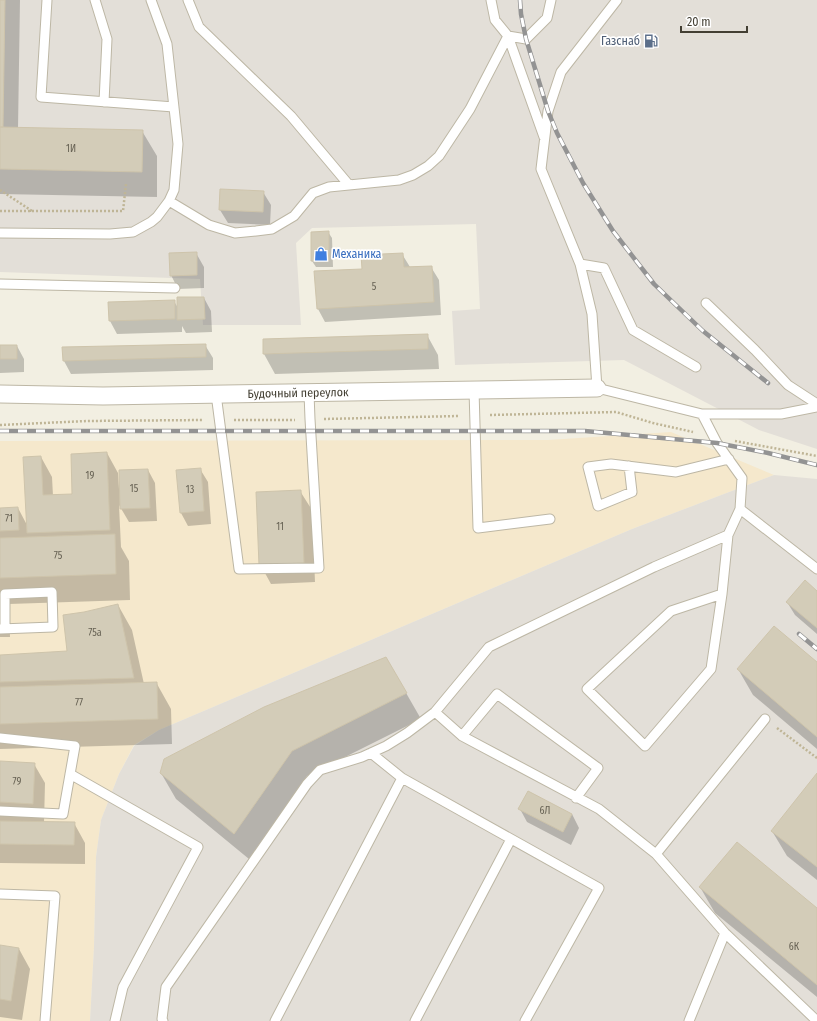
<svg xmlns="http://www.w3.org/2000/svg" width="817" height="1021" viewBox="0 0 817 1021" font-family="'Fira Sans Condensed',sans-serif">
<style>
.commercial{fill:#f5e8cc}
.industrial{fill:#e3dfd8}
.shadow{fill:#0003}
.building{fill:#d3ccb8;stroke:#cec4ab}
.lines{fill:none;stroke-linecap:round;stroke-linejoin:round}
.service-casing{stroke:#bdb7a5;stroke-width:11}
.minor-casing{stroke:#bdb7a5;stroke-width:19}
.path{stroke:#bfb596;stroke-width:2.5;stroke-dasharray:2 2;stroke-linecap:butt}
.service{stroke:#fff;stroke-width:9}
.minor{stroke:#fff;stroke-width:17}
.rail-casing{stroke:#939393;stroke-width:4.5}
.rail{stroke:#fff;stroke-width:3;stroke-dasharray:9;stroke-linecap:butt}
.labels{text-anchor:middle;dominant-baseline:central;stroke-width:3.5;stroke-linejoin:round;paint-order:stroke}
.number-label{font-size:10px;fill:#676254}
.service-label{font-size:12px;fill:#4e5e75;stroke:#fff;text-anchor:end}
.shop-label{font-size:12px;fill:#366cbe;stroke:#fff;text-anchor:start}
.street-label{font-size:12px;fill:#433f33;stroke:#fff}
</style>
<rect width="100%" height="100%" fill="#f2efe2"/>
<path class="commercial" d="M671 432 774 475 632 529 159 730 134 745 119 774 101 820 96 857 94 947 90 1021H0V441L548 440Z"/>
<path class="industrial" d="M0 0H817V449L759 430 624 360 455 365 452 311 480 309 476 224 312 228 296 243 301 325H203L200 279 0 272Z
M774 475 817 479V1021H90L94 947 96 857 101 820 119 774 134 746 159 730 632 529Z"/>
<path class="shadow" d="M0 0H20L18 129 142 131 157 156V197L0 194Z
M263 192 271 205 270 225 228 223 220 210Z
M328 232 332 238 333 267H316L312 261V233Z
M196 253 204 267V288L178 289 171 275Z
M402 254 410 267H431L439 280 441 315 325 322 318 309 363 270Z
M204 298 211 311 212 332 186 333 182 326V332L117 334 110 321 109 303 174 301 178 308Z
M427 335 438 355 439 369 275 374 264 354Z
M205 345 213 358V370L71 374 64 361Z
M0 346H17L24 359V372L0 373Z
M107 453 118 473 119 489H121L148 470 155 483 157 521 129 522 119 505 121 547 129 561 130 600 9 604 10 637H0V509L18 508 27 525 41 457 52 477 53 496 73 495Z
M200 469 208 482 211 524 188 526 181 513Z
M300 491 312 510 315 582 271 584 260 564Z
M817 592V634L795 615 787 602Z
M118 605 132 630 144 684H157L171 709 172 744 0 749V656L68 652 84 613Z
M386 658 421 719 307 776 249 859 176 799 161 773Z
M817 664V749L753 695 738 669Z
M0 762 34 764 45 783 44 823H74L85 843V864L0 863Z
M817 774V880L787 856 772 831Z
M520 809 572 814 579 828 571 845 527 822Z
M700 887 817 909V997L715 913Z
M0 946 19 949 30 969 22 1020 0 1017Z"/>
<path class="building" d="M0 0H5L3 127H0Z
M0 127 143 130 142 172 0 169Z
M220 189 264 191 263 212 219 210Z
M329 231V261H311V232Z
M197 252V275L170 276 169 253Z
M403 253 404 267 432 266 434 302 317 309 314 271 362 269 361 255Z
M177 297H204L205 319 177 320Z
M175 300V319L109 321 108 302Z
M428 334V349L263 354V339Z
M206 344V357L63 361 62 347Z
M0 345H17V359H0Z
M107 452 110 530 27 533 23 457 41 456 43 495 72 494 71 454Z
M201 468 204 511 180 513 176 470Z
M148 469 150 508 120 509 119 470Z
M301 490 304 563 259 565 256 492Z
M18 507 19 530 0 531V508Z
M115 534 116 574 0 578V538Z
M805 580 817 591V628L786 602Z
M118 604 134 678 0 682V655L67 651 63 615 84 612Z
M774 626 817 662V737L737 669Z
M386 657 407 693 292 751 234 834 160 773 164 759 264 707Z
M157 682 158 719 0 724V687Z
M0 761 35 763 33 804 0 802Z
M817 773V867L771 831Z
M528 791 572 814 563 832 518 809Z
M0 821 75 822 74 845 0 844Z
M737 842 817 908V985L699 887Z
M0 945 19 948 11 1001 0 999Z"/>
<g class="lines">
<g class="service-casing">
<path id="service" d="M47 0 41 97 174 107
M95 0 107 39 104 102
M188 0 199 27 291 116 349 185
M491 0 495 20 508 36 526 39 547 18 551 0
M617 0 561 72 548 111 541 169 580 264 592 314 597 388 702 414H781L817 407
M508 36 544 137
M169 201 209 225 235 233 256 231 272 229 294 216 313 193 329 187 399 180 413 175 428 166 439 156 470 109 508 36
M0 233 110 234 133 232 151 222 157 217 169 201 174 190 178 144 167 44 151 0
M580 264 604 268 633 330 696 367
M0 284 175 288
M706 303 755 350 788 385 817 404
M474 390 478 528 550 519
M216 394 239 569 319 568 310 419 309 393
M629 466 632 492 598 506 588 467 611 464 676 472 729 459
M740 509 817 569
M722 594 671 611 587 689 645 746 711 669 722 594 728 535
M0 629 53 627 52 592 5 594V629
M435 712 462 736 599 809 656 854 725 933 817 1021
M462 736 497 694 598 768 576 798
M0 738 75 746 63 814 0 811
M70 774 198 847 123 987 115 1021
M402 778 599 888 525 1021
M656 854 765 719
M0 894 55 896 45 1021
M163 1021 162 1019 166 987 307 784 320 770 362 757 386 746 407 733 435 712 489 647 654 567 728 535 740 509 742 478 717 443 702 414
M275 1021 402 778 371 753
M415 1021 511 839
M689 1021 725 933"/>
</g>
<g class="minor-casing">
<path id="minor" d="M0 394 103 396 597 388"/>
</g>
<path class="path" d="M0 190 32 211
M0 211H123L126 184
M490 415 616 412 653 423 693 432
M324 419 459 416
M234 420H295
M0 425 87 421 203 420
M735 441 817 456
M777 728 817 758"/>
<use href="#service" class="service"/>
<use href="#minor" class="minor"/>
<g class="rail-casing">
<path id="rail" d="M520 0 521 14 526 39 548 111 557 133 583 183 613 231 654 284 703 331 768 383
M0 431H585L717 443 768 453 817 465
M799 634 817 649"/>
</g>
<use href="#rail" class="rail"/>
</g>
<defs>
<g id="fuel-bare" transform="scale(1.08)"><path d="M-5.5-6h7V0h2V4h1.3V-2.5L3-4.5l.8-.8L6-3V5H2.5V1h-1V6h-7ZM-4.2-4.7v3.2H.2V-4.7Z" fill="#5c6f8a" stroke="#fff" stroke-width="2.5" paint-order="stroke"/></g>
<g id="shop-bare" transform="scale(1.08)"><path d="M-5-2.5h2.3a2.7 3.5 0 0 1 5.4 0H5L5.5 6h-11ZM-1.5-2.5h3a1.5 2.3 0 0 0-3 0Z" fill="#3f7fe0" stroke="#fff" stroke-width="2.5" paint-order="stroke"/></g>
</defs>
<g fill-rule="evenodd">
<use href="#fuel-bare" x="651" y="41"/>
<use href="#shop-bare" x="321" y="254"/>
</g>
<g class="labels">
<g class="number-label">
<text x="71" y="149">1И</text>
<text x="374" y="287">5</text>
<text x="90" y="476">19</text>
<text x="134" y="489">15</text>
<text x="190" y="490">13</text>
<text x="9" y="519">71</text>
<text x="280" y="527">11</text>
<text x="58" y="556">75</text>
<text x="95" y="633">75а</text>
<text x="79" y="703">77</text>
<text x="17" y="782">79</text>
<text x="545" y="811">6Л</text>
<text x="794" y="947">6К</text>
</g>
<g class="service-label">
<text x="640" y="41">Газснаб</text>
</g>
<g class="shop-label">
<text x="332" y="254">Механика</text>
</g>
<g class="street-label">
<text transform="translate(298 393) rotate(-1)">Будочный переулок</text>
</g>
</g>
<path d="M681 26v6h66v-6" fill="none" stroke="#433f33" stroke-width="2"/>
<text x="687" y="26" font-size="12" fill="#433f33" stroke="#ffffff" stroke-width="3" paint-order="stroke">20 m</text>
</svg>
